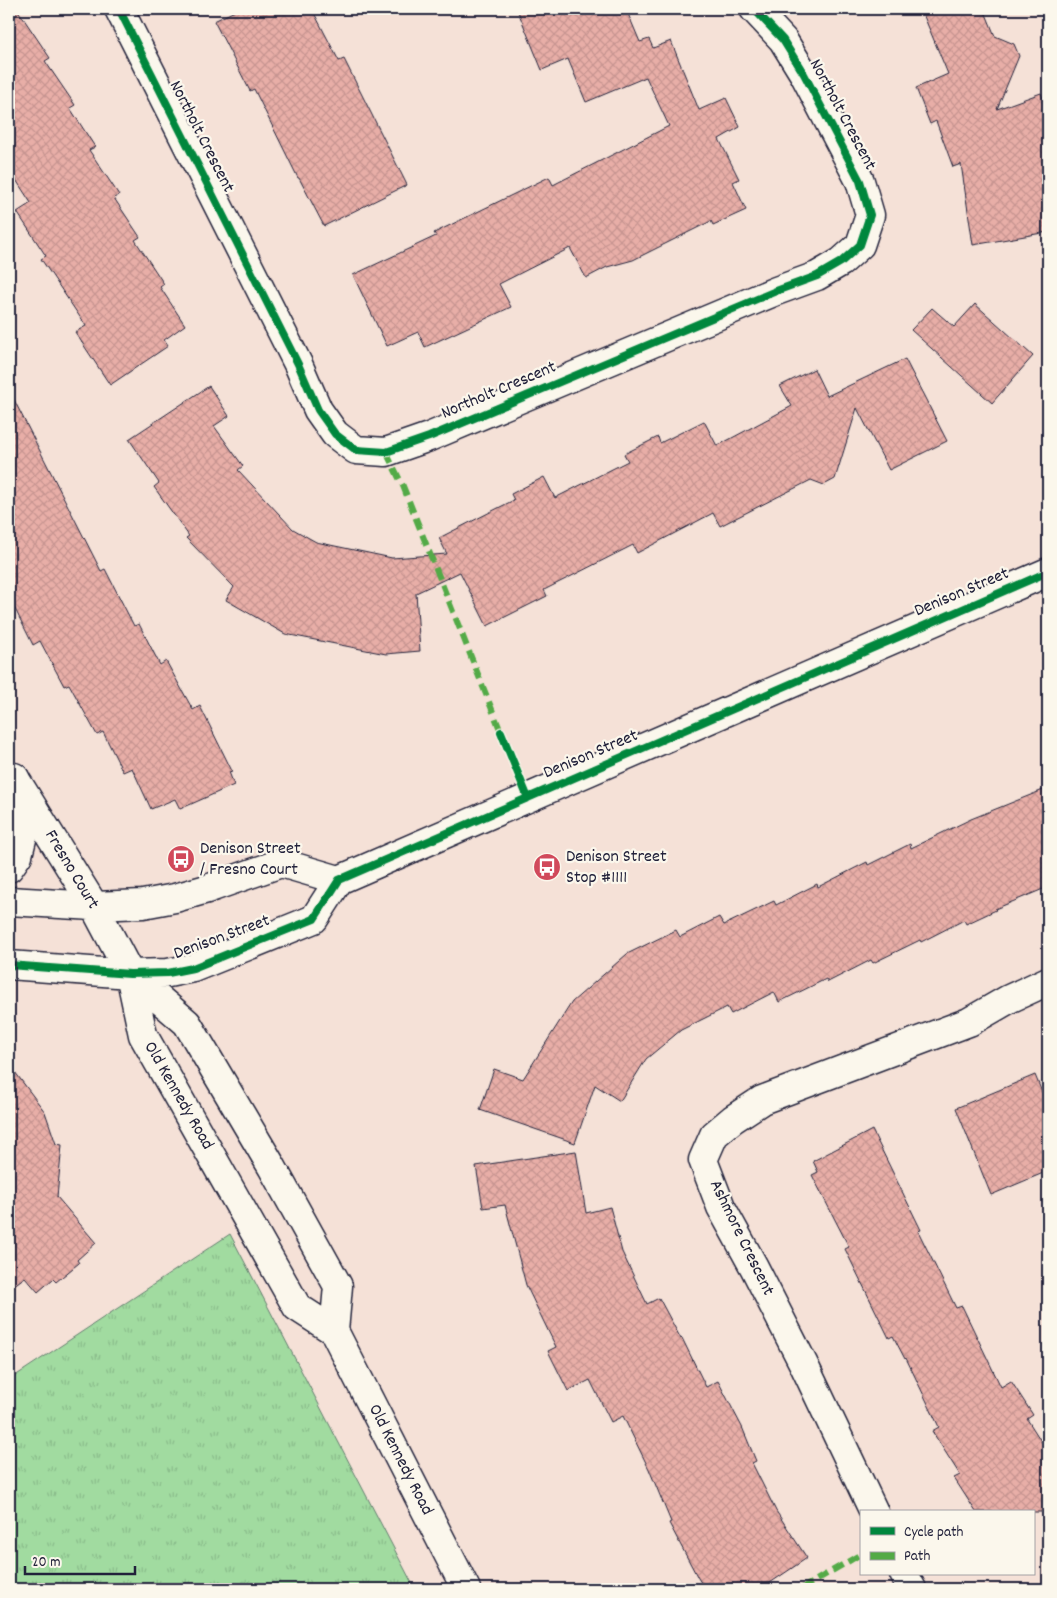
<svg xmlns="http://www.w3.org/2000/svg" width="1057" height="1598" viewBox="0 0 1057 1598" font-family="Dekko,sans-serif">
<style>
.grass{fill:url(#grass-tufts);stroke:#627e6e}
.building{fill:url(#building-cross-hatch);stroke:#22223b}
.lines{fill:none;stroke-linecap:round;stroke-linejoin:round}
.street-casing{stroke:#22223b;stroke-width:31}
.secondary-casing{stroke:#22223b;stroke-width:31}
.street{stroke:#fbf7ec;stroke-width:28}
.secondary{stroke:#fbf7ec;stroke-width:28}
.quiet{stroke:#53aa46;stroke-width:6;stroke-dasharray:12 6;stroke-linecap:butt}
.cycleway-casing{stroke:#fbf7ec;stroke-width:11}
.cycleway{stroke:#00873e;stroke-width:8}
.labels{text-anchor:middle;dominant-baseline:central;stroke-width:4.5;stroke-linejoin:round;paint-order:stroke}
.street-label{font-size:18px;fill:#22223b;stroke:#fbf7ec}
.poi-label{font-size:18px;fill:#22223b;stroke:#fbf7ec;text-anchor:start}
</style>
<defs>
<pattern id="grass-tufts" width="24" height="20" patternUnits="userSpaceOnUse" patternTransform="scale(1.25)"><rect width="24" height="20" fill="#a1dba0"/><path d="M3 7l-1-3M5 7V3M7 7l1-3M15 17l-1-3M17 17v-4M19 17l1-3" fill="none" stroke="#8abc8b"/></pattern>
<pattern id="building-cross-hatch" width="8" height="8" patternUnits="userSpaceOnUse" patternTransform="scale(1.25)"><rect width="8" height="8" fill="#e8aea7"/><path d="M0 0l8 8M0 8l8-8" fill="none" stroke="#c79591"/></pattern>
</defs>
<rect width="100%" height="100%" fill="#f5e1d7"/>
<filter id="ink" filterUnits="userSpaceOnUse"><feTurbulence type="fractalNoise" baseFrequency=".02" numOctaves="2"/><feDisplacementMap in="SourceGraphic" scale="10" xChannelSelector="R" yChannelSelector="G"/><feConvolveMatrix kernelMatrix="1 2 1 2 8 2 1 2 1" color-interpolation-filters="sRGB"/></filter>
<g filter="url(#ink)">
<path class="grass" d="M230 1234 415 1589H9V1380Z"/>
<path class="building" d="M9 9H17L50 58 45 61 75 105 70 108 95 147 89 150 119 195 114 198 140 237 135 240 164 284 160 287 185 325 164 340 168 346 110 385 75 332 86 326 41 259 46 256 17 212 31 203 9 169Z
M239 9H312L339 61 344 59 407 185 324 226 299 178H298L254 89 250 91 214 21Z
M517 9H626L640 42 649 39 653 48 671 41 699 110 726 98 740 127 719 139 739 179 733 182 746 210 713 225 711 221 633 260 607 267 586 278 570 248 499 284 511 307 425 347 418 332 387 346 353 275 436 236 434 233 549 177 553 185 669 126 646 77 586 102 568 59 542 70Z
M921 9H984L995 36 1014 44 1019 56 997 109 1041 93 1048 112V232L973 245 961 164 953 167 936 121 930 124 916 88 948 74Z
M975 304 1033 356 992 403 911 330 932 308 954 327Z
M905 359 947 441 889 470 857 408 835 479 824 485 811 480 720 526 713 513 637 553 633 545 544 590 547 596 487 626 460 572 416 593 420 651 386 654 285 634 226 600 234 587 186 538 189 536 154 487 159 483 129 439 209 386 229 416 214 426 243 466 238 470 293 529 316 542 392 558 447 554 439 538 514 500 511 494 544 477 555 498 628 461 624 454 658 437 660 443 704 421 717 446 792 406 780 386 814 369 827 396Z
M9 390 101 571 105 569 134 626 139 624 160 665 166 661 193 710 200 706 232 771 229 772 234 785 180 809 175 799 151 809 132 768 123 772 103 732 97 735 69 684 64 686 40 641 33 645 9 597Z
M1048 788V887L995 909 996 910 966 924 964 920 921 942 920 940 873 963 871 960 828 982 826 979 779 1002 774 992 731 1014 727 1007 681 1030 646 1059 620 1101 595 1085 575 1143 480 1110 494 1069 523 1079 572 1002 627 954 676 930 680 937 719 917 724 925 774 901 776 905 817 884 818 887 867 862 868 865 910 844 911 848 971 819Z
M9 1064 45 1112 56 1144 62 1145 57 1197 96 1243 77 1260 79 1263 56 1282 53 1279 38 1292 25 1277 9 1289Z
M1035 1075 1048 1107V1171L991 1195 956 1108Z
M872 1130 921 1230 918 1231 956 1308 962 1306 1001 1387 1011 1381 1033 1415 1027 1419 1048 1452V1512H976L954 1478 960 1475 932 1431 939 1427 906 1358 905 1359 893 1336 889 1338 845 1249 849 1247 812 1175 818 1172 813 1161Z
M576 1151 586 1213 610 1207 622 1252 647 1304 659 1298 681 1339 682 1338 706 1387 718 1381 742 1427 756 1461 752 1463 776 1511 807 1558 761 1589H705L698 1578 669 1523 671 1522 649 1469 623 1416 611 1422 590 1380 568 1391 548 1351 556 1347 526 1285 505 1205 483 1208 476 1166Z"/>
<g class="lines">
<g class="street-casing">
<path id="street" d="M119 9 298 364 318 410 335 434 356 450 386 452 429 437 776 291 817 276 841 262 860 245 870 215 860 181 804 74 783 40 754 9
M14 777 94 906
M874 1512 803 1363 754 1267 721 1207 703 1160 714 1135 733 1119 762 1100 969 1022 1009 999 1048 981
M904 1574 912 1589"/>
</g>
<g class="secondary-casing">
<path id="secondary" d="M9 868 18 855 24 831 15 778
M9 901 94 906 143 904 175 898 207 889 281 863 339 880
M94 906 130 974 143 1035 297 1307 334 1331 466 1589
M9 965 130 974 168 973 193 968 314 919 339 880 1048 572
M130 974 187 1023 272 1167 338 1286 334 1331"/>
</g>
<use href="#street" class="street"/>
<use href="#secondary" class="secondary"/>
<path class="quiet" d="M386 452 403 486 501 732
M801 1589 861 1554"/>
<g class="cycleway-casing">
<path id="cycleway" d="M119 9 298 364 318 410 335 434 356 450 386 452 429 437 776 291 817 276 841 262 860 245 870 215 860 181 804 74 783 40 754 9
M501 732 528 798
M9 965 130 974 168 973 193 968 314 919 339 880 1048 572"/>
</g>
<use href="#cycleway" class="cycleway"/>
</g>
</g>
<defs>
<g id="bus-disc" transform="scale(1.4375)"><circle r="9.5" fill="#d1495b" stroke="#fbf7ec"/><path d="M-5-6H5V4H4V6H2V4H-2V6H-4V4H-5ZM-3.5-4V0h7V-4ZM-3.5 1.2v1.5H-2V1.2ZM2 1.2v1.5H3.5V1.2Z" fill="#fff"/></g>
</defs>
<g fill-rule="evenodd">
<use href="#bus-disc" x="181" y="859"/>
<use href="#bus-disc" x="547" y="867"/>
</g>
<g class="labels">
<g class="street-label">
<text transform="translate(842 115) rotate(62)">Northolt Crescent</text>
<text transform="translate(201 137) rotate(63)">Northolt Crescent</text>
<text transform="translate(499 391) rotate(-23)">Northolt Crescent</text>
<text transform="translate(962 593) rotate(-23)">Denison Street</text>
<text transform="translate(591 755) rotate(-23)">Denison Street</text>
<text transform="translate(71 870) rotate(59)">Fresno Court</text>
<text transform="translate(222 938) rotate(-20)">Denison Street</text>
<text transform="translate(178 1096) rotate(60)">Old Kennedy Road</text>
<text transform="translate(741 1238) rotate(64)">Ashmore Crescent</text>
<text transform="translate(400 1460) rotate(63)">Old Kennedy Road</text>
</g>
<g class="poi-label">
<text x="200" y="849">Denison Street<tspan x="200" dy="21">/ Fresno Court</tspan></text>
<text x="566" y="857">Denison Street<tspan x="566" dy="21">Stop #1111</tspan></text>
</g>
</g>
<rect width="1057" height="1598" fill="none" stroke="#fbf7ec" stroke-width="30"/>
<rect x="15" y="15" width="1027" height="1568" fill="none" stroke="#22223b" stroke-width="2" filter="url(#ink)"/>
<rect x="860" y="1510" width="175" height="65" fill="#fbf7ec" stroke="#a4a2a5"/>
<rect x="870" y="1527" width="25" height="8" fill="#00873e" stroke="#a4a2a5"/>
<text x="904" y="1536" font-size="15" fill="#22223b">Cycle path</text>
<rect x="870" y="1552" width="25" height="8" fill="#53aa46" stroke="#a4a2a5"/>
<text x="904" y="1560" font-size="15" fill="#22223b">Path</text>
<path d="M25 1566v8h110v-8" fill="none" stroke="#22223b" stroke-width="2.5"/>
<text x="32" y="1566" font-size="15" fill="#22223b" stroke="#fbf7ec" stroke-width="4" paint-order="stroke">20 m</text>
</svg>
